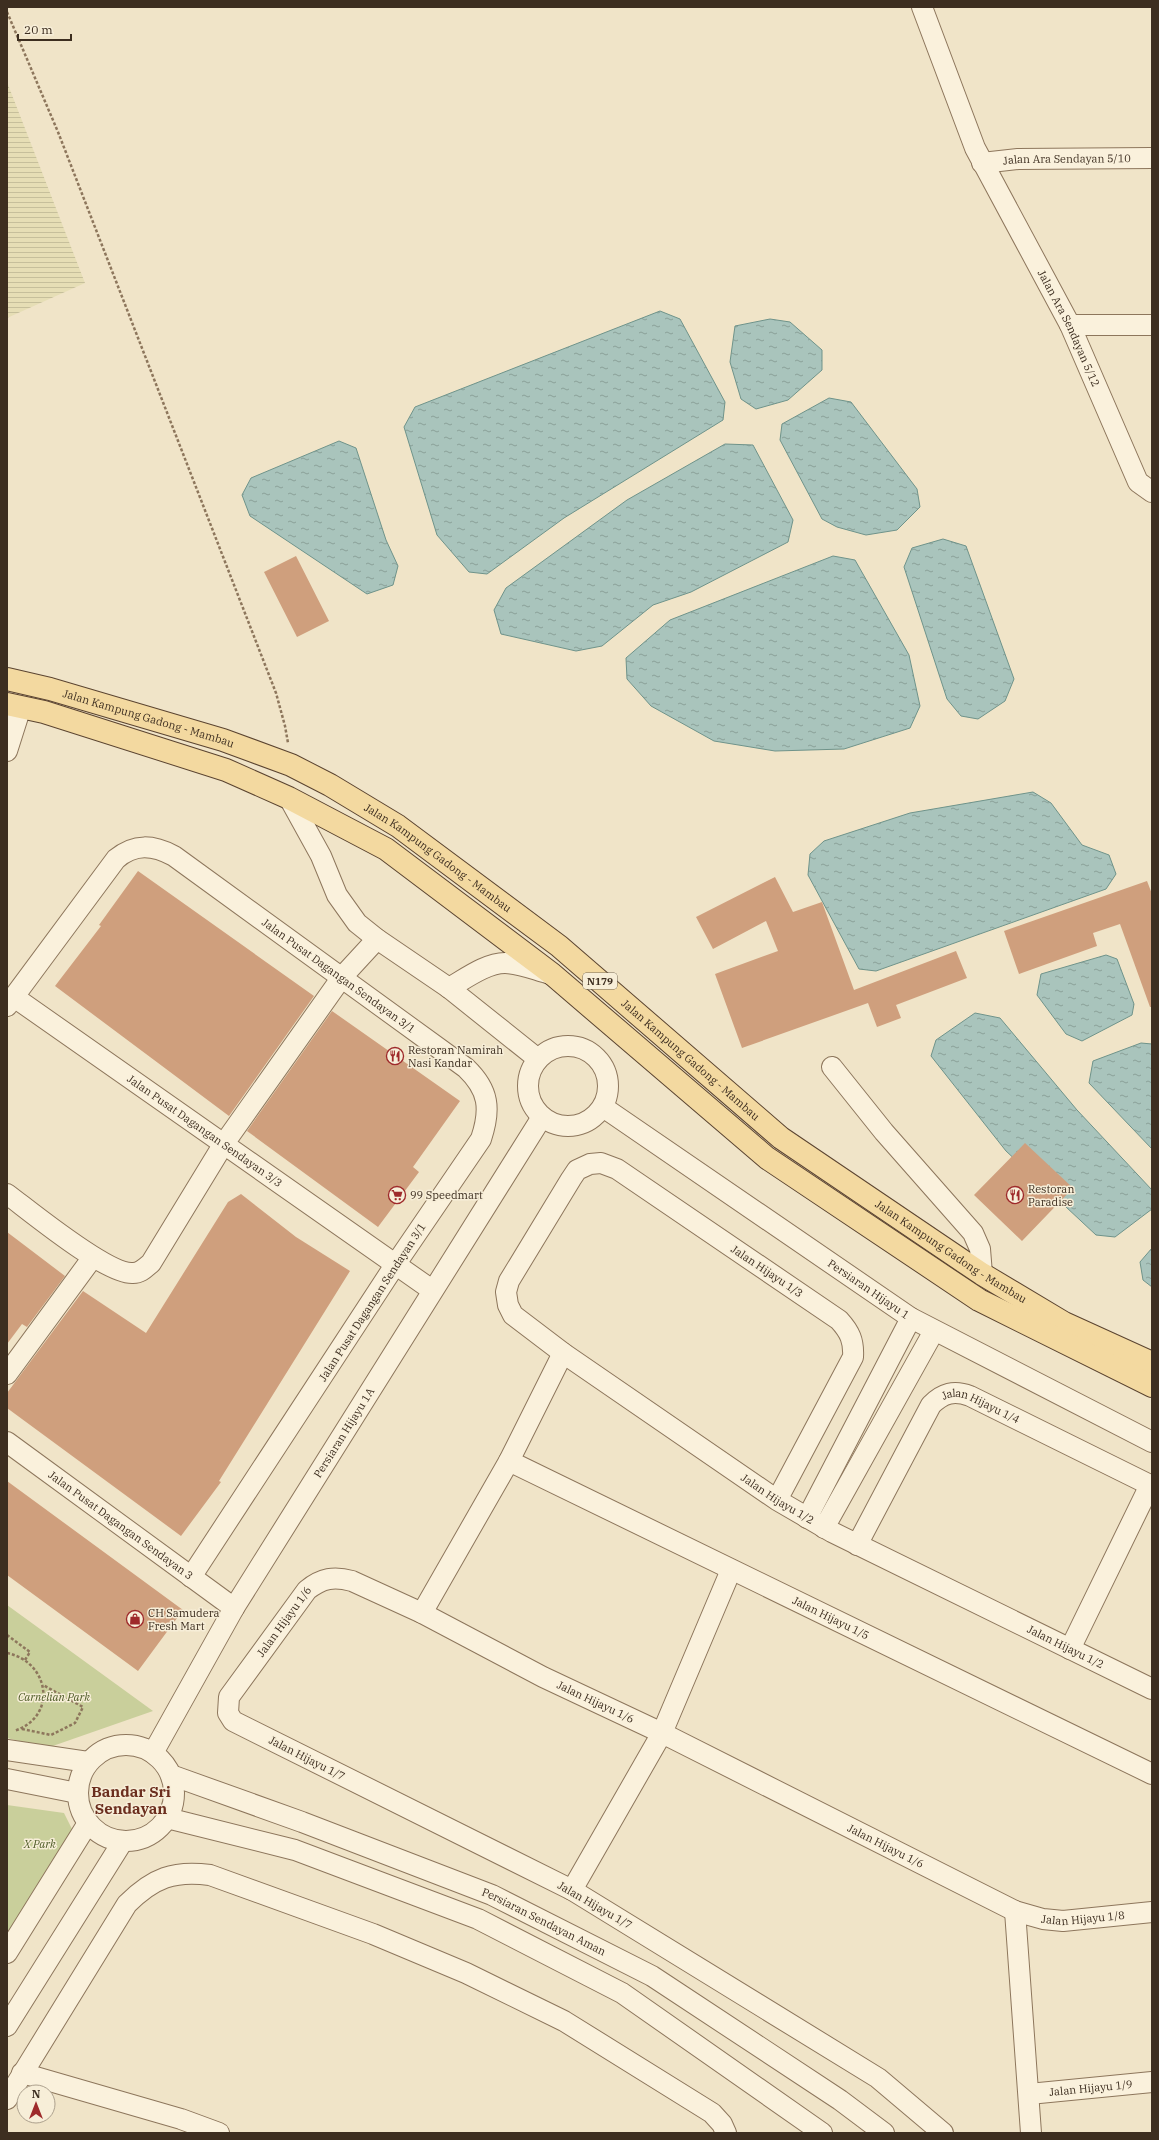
<svg xmlns="http://www.w3.org/2000/svg" width="1159" height="2140" viewBox="0 0 1159 2140" font-family="'IBM Plex Serif',serif">
<style>
.farmland{fill:url(#farmland-rules)}
.green{fill:#c9cf9b}
.water{fill:url(#water-ripples);stroke:#6f938a}
.building{fill:#cf9f7d}
.lines{fill:none;stroke-linecap:round;stroke-linejoin:round}
.minor-casing{stroke:#8d765c;stroke-width:22}
.major-casing{stroke:#5b4430;stroke-width:24}
.path{stroke:#8d765c;stroke-width:2.5;stroke-dasharray:3 2;stroke-linecap:butt}
.minor{stroke:#faf1dc;stroke-width:20}
.major{stroke:#f3d9a0;stroke-width:22}
.labels{text-anchor:middle;dominant-baseline:central;stroke-width:3;stroke-linejoin:round;paint-order:stroke}
.shield{fill:#f7eed8;stroke:#756857;stroke-width:1}
.shield-label{font-size:10px;font-weight:bold;fill:#3d2e20}
.street-label{font-size:11px;fill:#3d2e20;stroke:#f7eed8}
.poi-label{font-size:11px;fill:#3d2e20;stroke:#f7eed8;text-anchor:start}
.park-label{font-size:11px;font-style:italic;fill:#4d5a26;stroke:#f7eed8}
.district-label{font-size:15px;font-weight:bold;fill:#6b2e1e;stroke:#f7eed8}
</style>
<defs>
<pattern id="farmland-rules" width="6" height="5" patternUnits="userSpaceOnUse"><rect width="6" height="5" fill="#e6deb5"/><path d="M0 2.5h6" fill="none" stroke="#c6bf9b"/></pattern>
<pattern id="water-ripples" width="26" height="14" patternUnits="userSpaceOnUse"><rect width="26" height="14" fill="#a9c4bc"/><path d="M2 4q2-2 4 0t4 0M15 11q2-2 4 0t4 0" fill="none" stroke="#8ba098"/></pattern>
</defs>
<rect width="100%" height="100%" fill="#f0e4c8"/>
<path class="farmland" d="M7 82 85 283 7 318Z"/>
<path class="green" d="M7 1605 153 1711 47 1748 7 1738Z
M7 1805 64 1813 72 1829 83 1841 7 1965Z"/>
<path class="water" d="M660 311 680 319 725 402 723 420 564 518 487 574 469 572 437 535 404 427 415 407Z
M770 319 790 322 822 350V370L788 400 756 409 741 399 730 362 735 326Z
M829 398 851 402 917 489 920 507 897 530 866 535 837 527 822 519 780 440 782 424Z
M339 441 356 448 386 540 398 566 393 585 367 594 250 516 242 495 251 478Z
M725 444 753 445 793 520 788 542 691 592 653 605 602 646 576 651 501 634 494 610 506 588 627 500Z
M943 539 966 546 1014 679 1005 701 978 719 961 716 947 699 904 567 912 548Z
M833 556 855 560 909 655 920 706 910 728 844 749 775 751 714 741 651 706 627 679 626 658 670 620Z
M1033 792 1051 803 1082 845 1109 855 1116 874 1106 889 876 971 859 969 808 875 810 854 824 841 910 813Z
M1106 955 1117 959 1134 1004 1132 1015 1082 1041 1066 1034 1037 995 1041 974Z
M975 1013 1000 1018 1077 1110 1152 1190V1209L1115 1237 1096 1235 1006 1151 931 1056 936 1040Z
M1141 1043 1152 1044V1149L1089 1083 1093 1061Z
M1152 1248V1287L1143 1280 1140 1262Z"/>
<path class="building" d="M296 556 329 621 297 637 264 572Z
M138 871 314 996 229 1116 55 986 101 926 99 925Z
M775 877 793 912 822 902 854 990 956 951 967 978 896 1005 901 1018 877 1027 868 1003 742 1048 715 974 778 951 766 921 713 949 696 917Z
M1147 881 1152 894V1007H1150L1120 924 1093 933 1097 946 1019 974 1004 931Z
M332 1011 460 1101 413 1167 419 1172 378 1227 247 1131Z
M1025 1143 1073 1188 1022 1241 974 1195Z
M241 1194 296 1237 350 1271 219 1481 221 1482 181 1536 7 1408V1393L83 1291 146 1333 228 1202Z
M7 1232 65 1276 27 1327 22 1324 7 1344Z
M7 1481 183 1610 138 1671 7 1575Z"/>
<g class="lines">
<g class="minor-casing">
<g id="minor">
<path id="s1" d="M922 7 975 148 1070 325 1138 482 1152 492"/>
<path id="s2" d="M982 163 1018 159 1152 158"/>
<path d="M1070 325H1152"/>
<path d="M7 751 21 707"/>
<path d="M289 798 321 856 337 895 357 923 377 939 449 988 538 1059"/>
<path d="M449 988C465 979 486 963 505 963 520 963 535 970 550 974"/>
<path id="s3" d="M14 997 432 1290"/>
<path id="s4" d="M7 1006 116 859C135 843 153 845 174 856L466 1068C489 1090 491 1109 481 1139L395 1265 191 1577"/>
<circle cx="568" cy="1086" r="40"/>
<path d="M832 1067 884 1132 973 1233 980 1249 982 1274"/>
<path id="s5" d="M603 1107 911 1318 1152 1442"/>
<path d="M7 1194C30 1211 107 1275 133 1273 141 1273 145 1268 151 1263L223 1145 342 977 377 939"/>
<path d="M7 1374 93 1257"/>
<path id="s6" d="M7 1442 234 1608"/>
<path id="s7" d="M509 1461 1152 1774"/>
<path id="s8" d="M777 1500 853 1357C854 1341 850 1332 839 1320L617 1169 601 1163 590 1164 577 1170 571 1179 509 1281 506 1292 508 1305 513 1315 563 1353 777 1500 832 1532 1152 1689"/>
<path d="M807 1518 911 1318"/>
<path d="M824 1528 934 1331"/>
<path id="s9" d="M857 1545 931 1405C943 1393 954 1390 970 1396L1152 1486"/>
<path d="M422 1613 509 1461 563 1353"/>
<path d="M1070 1649 1150 1485"/>
<circle cx="126" cy="1793" r="48"/>
<path d="M7 1750 88 1762"/>
<path id="s10" d="M153 1753 234 1608 542 1117"/>
<path id="s11" d="M171 1775 302 1822 492 1895 652 1976 840 2100 884 2133"/>
<path d="M7 1779 77 1793"/>
<path d="M167 1818 295 1850 478 1919 622 1993 822 2133"/>
<path d="M572 1890 662 1733 731 1570"/>
<path d="M1015 1911 1031 2133"/>
<path d="M7 1953 88 1823"/>
<path d="M7 2026 123 1841"/>
<path d="M22 2073 181 2119 219 2133"/>
<path id="s12" d="M1029 2094 1152 2082"/>
<path d="M7 2099 127 1904C153 1878 174 1870 210 1875L373 1934 466 1973 564 2021 712 2113 722 2124 726 2133"/>
<path id="s13" d="M943 2133 878 2078 572 1890 233 1721 228 1713 229 1697 307 1590C322 1578 334 1576 352 1581L422 1613 543 1677 662 1733 1015 1911 1043 1919 1063 1921 1152 1912"/>
</g>
</g>
<g class="major-casing">
<g id="major">
<path id="s14" d="M7 679 50 689 223 740 291 765 330 785 398 826 559 946 781 1138 982 1274 1064 1323 1152 1363"/>
<path d="M7 704 44 712 226 770 289 798 386 849 552 974 767 1158 979 1300 1152 1386"/>
</g>
</g>
<path class="path" d="M7 12 58 132 276 693 285 726 288 743
M7 1635 30 1652 25 1660
M7 1653C50 1662 58 1717 14 1731
M22 1729 51 1735 75 1723 83 1707 43 1685"/>
<use href="#minor" class="minor"/>
<use href="#major" class="major"/>
</g>
<defs>
<g id="restaurant-ring" transform="scale(0.9)"><circle r="9.5" fill="#f7eed8" stroke="#9e2a2b" stroke-width="1.5"/><path d="M-5-6h1v4h1v-4h1v4h1v-4h1v5L-1.5 .5V6h-2V.5L-5-1ZM5-6V6H3V1.5H1.5Q1.5-4 5-6Z" fill="#9e2a2b"/></g>
<g id="supermarket-ring" transform="scale(0.9)"><circle r="9.5" fill="#f7eed8" stroke="#9e2a2b" stroke-width="1.5"/><path d="M-6-5.5h2.5l.6 2H6L4.5 2H-2.5L-4.4-4H-6ZM-1.5 3.2a1.3 1.3 0 1 0 .1 0ZM3 3.2a1.3 1.3 0 1 0 .1 0Z" fill="#9e2a2b"/></g>
<g id="shop-ring" transform="scale(0.9)"><circle r="9.5" fill="#f7eed8" stroke="#9e2a2b" stroke-width="1.5"/><path d="M-5-2.5h2.3a2.7 3.5 0 0 1 5.4 0H5L5.5 6h-11ZM-1.5-2.5h3a1.5 2.3 0 0 0-3 0Z" fill="#9e2a2b"/></g>
</defs>
<g fill-rule="evenodd">
<use href="#restaurant-ring" x="395" y="1056"/>
<use href="#supermarket-ring" x="397" y="1195"/>
<use href="#restaurant-ring" x="1015" y="1195"/>
<use href="#shop-ring" x="135" y="1619"/>
</g>
<g class="labels">
<rect class="shield" x="583" y="973" width="34" height="16" rx="3"/>
<g class="shield-label">
<text x="600" y="981">N179</text>
</g>
<g class="street-label">
<text stroke="none"><textPath href="#s2" startOffset="85">Jalan Ara Sendayan 5/10</textPath></text>
<text stroke="none"><textPath href="#s1" startOffset="354">Jalan Ara Sendayan 5/12</textPath></text>
<text stroke="none"><textPath href="#s14" startOffset="147">Jalan Kampung Gadong - Mambau</textPath></text>
<text stroke="none"><textPath href="#s14" startOffset="471">Jalan Kampung Gadong - Mambau</textPath></text>
<text stroke="none"><textPath href="#s4" startOffset="449">Jalan Pusat Dagangan Sendayan 3/1</textPath></text>
<text stroke="none"><textPath href="#s14" startOffset="795">Jalan Kampung Gadong - Mambau</textPath></text>
<text stroke="none"><textPath href="#s3" startOffset="233">Jalan Pusat Dagangan Sendayan 3/3</textPath></text>
<text stroke="none"><textPath href="#s14" startOffset="1119">Jalan Kampung Gadong - Mambau</textPath></text>
<text transform="translate(767 1271) rotate(34)">Jalan Hijayu 1/3</text>
<text stroke="none"><textPath href="#s5" startOffset="322">Persiaran Hijayu 1</textPath></text>
<text transform="translate(372 1302) rotate(-57)">Jalan Pusat Dagangan Sendayan 3/1</text>
<text stroke="none"><textPath href="#s9" startOffset="214">Jalan Hijayu 1/4</textPath></text>
<text stroke="none"><textPath href="#s10" startOffset="373">Persiaran Hijayu 1A</textPath></text>
<text stroke="none"><textPath href="#s8" startOffset="1002">Jalan Hijayu 1/2</textPath></text>
<text stroke="none"><textPath href="#s6" startOffset="141">Jalan Pusat Dagangan Sendayan 3</textPath></text>
<text stroke="none"><textPath href="#s7" startOffset="358">Jalan Hijayu 1/5</textPath></text>
<text stroke="none"><textPath href="#s13" startOffset="942">Jalan Hijayu 1/6</textPath></text>
<text stroke="none"><textPath href="#s8" startOffset="1326">Jalan Hijayu 1/2</textPath></text>
<text stroke="none"><textPath href="#s13" startOffset="1301">Jalan Hijayu 1/6</textPath></text>
<text transform="translate(307 1758) rotate(27)">Jalan Hijayu 1/7</text>
<text stroke="none"><textPath href="#s13" startOffset="1625">Jalan Hijayu 1/6</textPath></text>
<text transform="translate(595 1905) rotate(30)">Jalan Hijayu 1/7</text>
<text stroke="none"><textPath href="#s13" startOffset="1839">Jalan Hijayu 1/8</textPath></text>
<text stroke="none"><textPath href="#s11" startOffset="401">Persiaran Sendayan Aman</textPath></text>
<text stroke="none"><textPath href="#s12" startOffset="62">Jalan Hijayu 1/9</textPath></text>
</g>
<g class="poi-label">
<text x="408" y="1050">Restoran Namirah<tspan x="408" dy="13">Nasi Kandar</tspan></text>
<text x="1028" y="1189">Restoran<tspan x="1028" dy="13">Paradise</tspan></text>
<text x="410" y="1195">99 Speedmart</text>
<text x="148" y="1613">CH Samudera<tspan x="148" dy="13">Fresh Mart</tspan></text>
</g>
<g class="park-label">
<text x="54" y="1697">Carnelian Park</text>
<text x="40" y="1844">X Park</text>
</g>
<g class="district-label">
<text x="131" y="1791">Bandar Sri<tspan x="131" dy="17">Sendayan</tspan></text>
</g>
</g>
<rect width="1159" height="2140" fill="none" stroke="#3d2e20" stroke-width="16"/>
<g transform="translate(36 2104)"><circle r="19" fill="#f7eed8" stroke="#ada18e"/>
<path d="M0-3L7 15L0 10L-7 15Z" fill="#9e2a2b"/>
<text y="-6" font-size="11" font-weight="bold" text-anchor="middle" fill="#3d2e20">N</text>
</g>
<path d="M18 34v6h53v-6" fill="none" stroke="#3d2e20" stroke-width="2"/>
<text x="24" y="34" font-size="12" fill="#3d2e20" stroke="#f7eed8" stroke-width="3" paint-order="stroke">20 m</text>
</svg>
